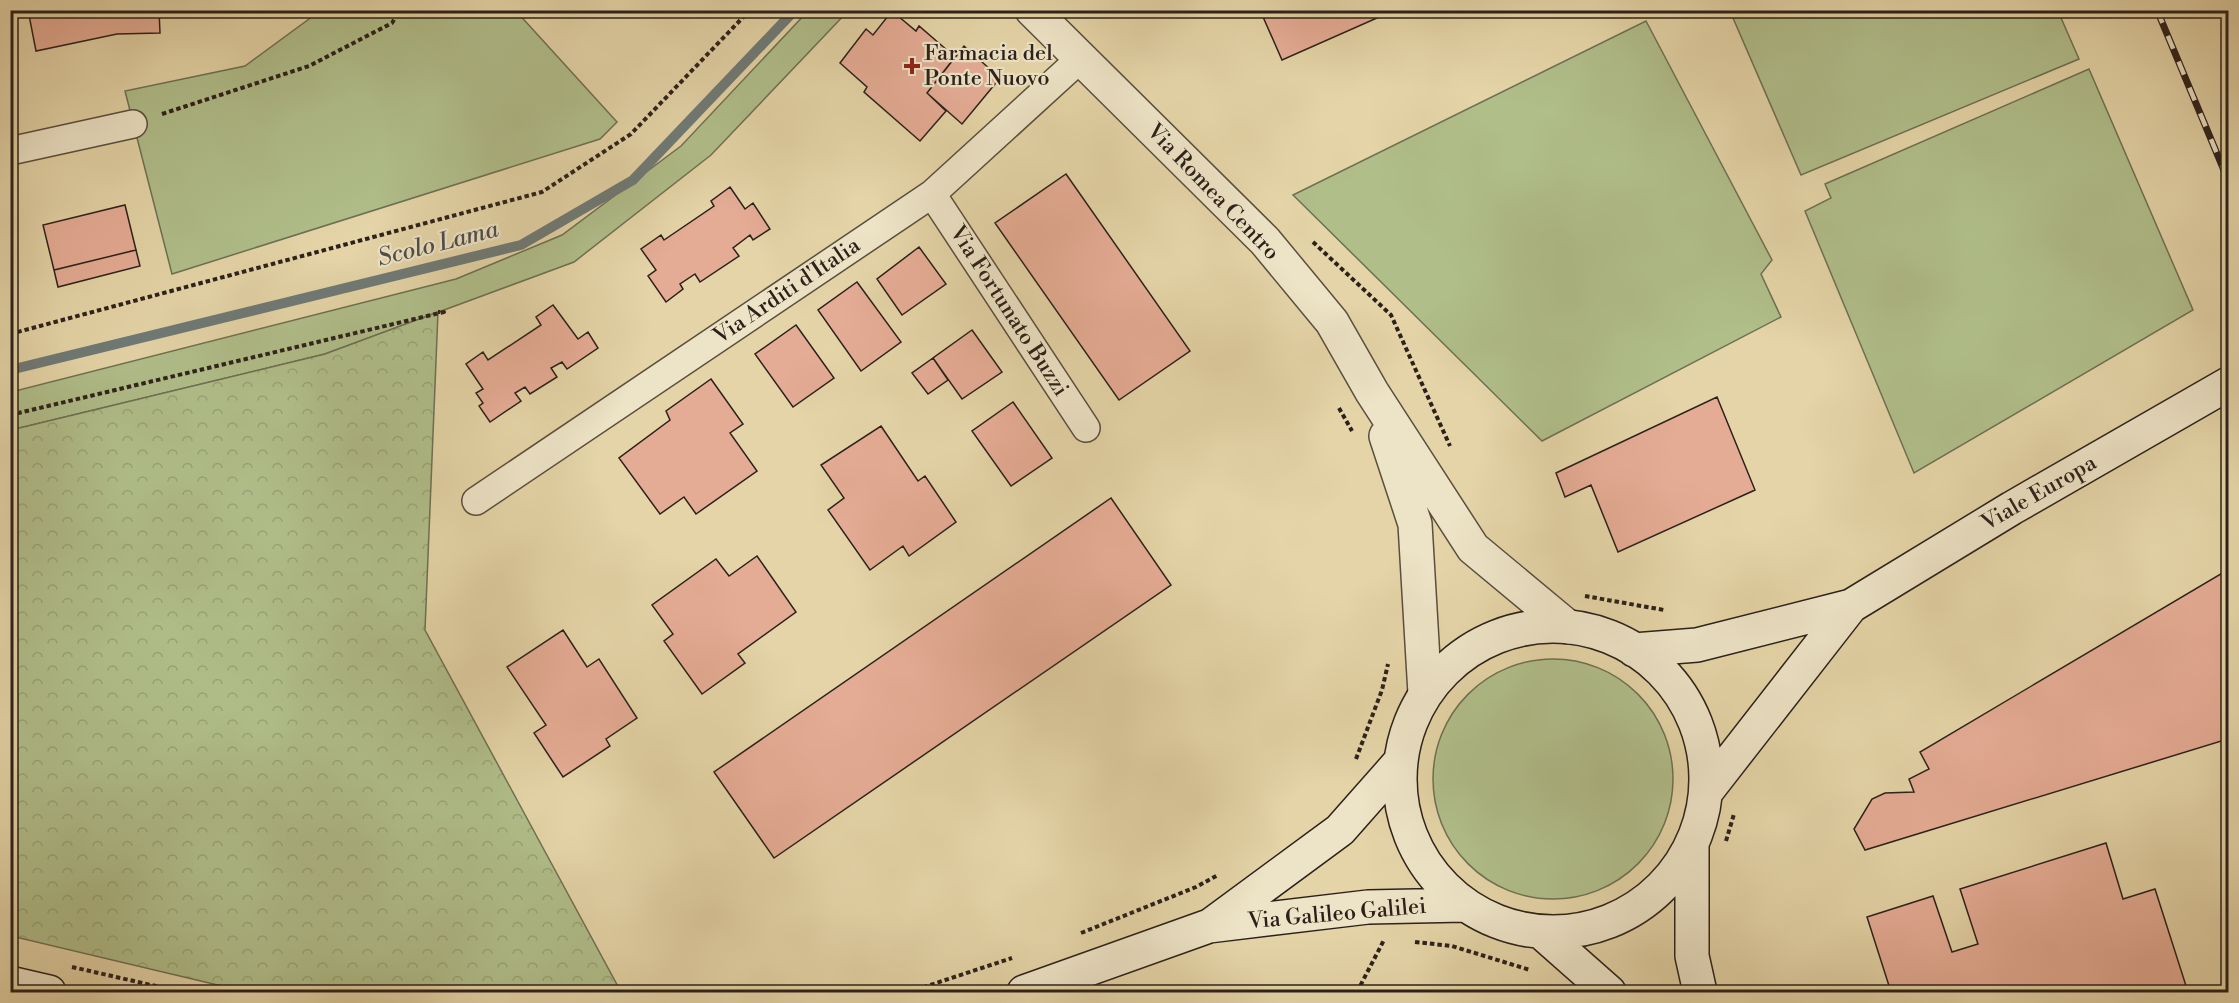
<svg xmlns="http://www.w3.org/2000/svg" width="2239" height="1003" viewBox="0 0 2239 1003" font-family="'Libre Bodoni',serif">
<style>
.green{fill:#b0be8a;stroke:#6e7052;stroke-width:1.5}
.forest{fill:url(#forest-crowns);stroke:#6e7052;stroke-width:1.5}
.lines{fill:none;stroke-linecap:round;stroke-linejoin:round}
.stream{stroke:#6f7a76;stroke-width:10}
.building{fill:#e5ac95;stroke:#2c211a;stroke-width:1.5}
.minor-casing{stroke:#5a4e3d;stroke-width:30}
.tertiary-casing{stroke:#5a4e3d;stroke-width:36}
.secondary-casing{stroke:#2c211a;stroke-width:36}
.path{stroke:#2c211a;stroke-width:4;stroke-dasharray:4.5 3;stroke-linecap:butt}
.minor{stroke:#ede3c6;stroke-width:27}
.tertiary{stroke:#ede3c6;stroke-width:33}
.secondary{stroke:#ede3c6;stroke-width:33}
.rail-casing{stroke:#2c211a;stroke-width:7}
.rail{stroke:#ede3c6;stroke-width:4.5;stroke-dasharray:14;stroke-linecap:butt}
.poi-dot{fill:#8f2418;stroke:#ede3c6;stroke-width:2}
.labels{text-anchor:middle;dominant-baseline:central;stroke-width:4.5;stroke-linejoin:round;paint-order:stroke}
.poi-label{font-size:22px;fill:#2c211a;stroke:#ede3c6;text-anchor:start}
.street-label{font-size:22px;fill:#2c211a;stroke:#ede3c6}
.water-label{font-size:24px;font-style:italic;fill:#4d4d48;stroke:#ede3c6}
</style>
<defs>
<pattern id="forest-crowns" width="20" height="18" patternUnits="userSpaceOnUse" patternTransform="scale(1.5)"><rect width="20" height="18" fill="#b0be8a"/><path d="M2 6a3 3 0 1 1 6 0M12 15a3 3 0 1 1 6 0" fill="none" stroke="#98a376"/></pattern>
</defs>
<rect width="100%" height="100%" fill="#e4d4a7"/>
<filter id="stains"><feTurbulence type="fractalNoise" baseFrequency=".00333" numOctaves="4"/><feColorMatrix values="0 0 0 0 .2 0 0 0 0 .09 0 0 0 0 .02 0 0 0 .5 -.17"/></filter>
<radialGradient id="worn" r=".72"><stop offset=".6" stop-color="#630" stop-opacity="0"/><stop offset="1" stop-color="#630" stop-opacity=".3"/></radialGradient>
<path class="green" d="M320 11H516L617 122 600 139 172 274 125 91 245 66Z
M808 11H848L711 155 574 262 325 354 11 430V392L456 279 562 235 681 146Z
M1730 11H2058L2079 59 1801 175Z
M1646 21 1772 260 1761 274 1781 317 1542 441 1293 195Z
M2089 69 2193 310 1914 473 1805 211 1831 198 1825 184Z
M1433 779a120 120 0 1 1 240 0a120 120 0 1 1-240 0Z"/>
<path class="forest" d="M438 312 425 630 621 992H247L11 936V430L325 354Z"/>
<g class="lines">
<path class="stream" d="M10 370 521 245 633 180 795 10"/>
</g>
<path class="building" d="M28 10H159L160 33 117 34 36 51Z
M1260 10H1395L1282 60Z
M892 11 916 31 919 26 955 57 927 93 946 111 920 141 864 92 867 87 840 63 866 29 873 35Z
M964 46 1000 78 962 124 927 93Z
M1066 174 1190 351 1119 400 995 223Z
M730 187 745 209 753 203 770 229 753 240 750 235 733 248 739 256 700 282 695 274 680 284 683 289 666 302 648 276 656 270 641 249 661 235 664 240 714 206 711 201Z
M125 205 136 250 54 270 43 225Z
M919 247 946 284 902 315 877 279Z
M136 250 140 266 58 287 54 270Z
M857 282 901 342 861 371 818 310Z
M553 305 578 339 588 332 598 348 567 369 562 362 551 368 557 377 530 394 525 387 515 393 521 401 490 422 479 406 483 403 476 393 483 389 466 364 483 352 488 360 541 325 536 317Z
M796 325 834 378 793 407 755 354Z
M972 330 1002 372 962 399 933 358Z
M933 358 948 380 928 394 912 373Z
M711 379 743 424 730 433 757 471 696 514 684 497 660 514 619 458 670 420 666 411Z
M1717 397 1755 490 1618 552 1591 485 1565 497 1556 473Z
M1013 402 1052 458 1011 486 972 431Z
M881 426 918 481 925 476 956 522 909 556 903 546 870 570 828 510 844 498 821 465Z
M1111 498 1171 585 774 858 714 772Z
M757 556 796 612 738 654 745 663 702 694 664 641 673 634 652 605 716 559 729 576Z
M2224 572 2228 580V739L1865 850 1854 829 1872 799 1885 793 1914 792 1909 779 1929 769 1920 752Z
M563 630 587 667 599 659 637 718 606 739 610 746 563 777 534 733 546 725 507 667Z
M2106 843 2123 899 2155 889 2188 992H1891L1867 917 1933 896 1952 952 1978 944 1960 889Z"/>
<g class="lines">
<g class="minor-casing">
<path id="minor" d="M10 151 133 124
M932 194 1086 428
M476 501 932 194 1081 58"/>
</g>
<g class="tertiary-casing">
<path id="tertiary" d="M1032 10 1265 241 1332 322 1372 392 1473 548 1568 627
M1386 436 1415 524 1425 694"/>
</g>
<g class="secondary-casing">
<path id="secondary" d="M1400 779a153 153 0 1 1 306 0a153 153 0 1 1-306 0Z
M1634 650 1697 645 1851 606 2012 508 2228 384
M1706 792 1851 606
M1692 844V956L1700 992
M1211 925 1340 830 1400 762
M1541 932 1609 992
M10 983 49 992
M1024 992 1209 926 1368 907 1464 905"/>
</g>
<path class="path" d="M162 114 309 66 392 23 400 10
M1313 242 1391 315 1450 446
M10 334 542 192 631 134 750 10
M1339 408 1352 431
M10 415 444 312H438
M1585 596 1664 610
M1356 759 1382 690 1388 664
M1726 841 1734 814
M1081 933 1196 887 1218 875
M1415 942 1452 946 1530 970
M72 967 182 992
M909 992 1012 958
M1357 992 1384 940"/>
<use href="#minor" class="minor"/>
<use href="#tertiary" class="tertiary"/>
<use href="#secondary" class="secondary"/>
<g class="rail-casing">
<path id="rail" d="M2157 10 2228 180"/>
</g>
<use href="#rail" class="rail"/>
</g>
<path class="poi-dot" d="M909 57h6v6h6v6h-6v6h-6v-6h-6v-6h6z"/>
<g class="labels">
<g class="poi-label">
<text x="924" y="53">Farmacia del<tspan x="924" dy="25">Ponte Nuovo</tspan></text>
</g>
<g class="street-label">
<text transform="translate(1213 192) rotate(46)">Via Romea Centro</text>
<text transform="translate(787 291) rotate(-34)">Via Arditi d'Italia</text>
<text transform="translate(1009 311) rotate(57)">Via Fortunato Buzzi</text>
<text transform="translate(2039 493) rotate(-30)">Viale Europa</text>
<text transform="translate(1337 914) rotate(-5)">Via Galileo Galilei</text>
</g>
<g class="water-label">
<text transform="translate(438 244) rotate(-14)">Scolo Lama</text>
</g>
</g>
<rect width="2239" height="1003" fill="none" stroke="#e4d4a7" stroke-width="36"/>
<rect x="12" y="12" width="2215" height="979" fill="none" stroke="#2c211a" stroke-width="3"/>
<rect x="18" y="18" width="2203" height="967" fill="none" stroke="#2c211a" stroke-width="1.5"/>
<rect width="100%" height="100%" filter="url(#stains)"/>
<rect width="100%" height="100%" fill="url(#worn)"/>
</svg>
